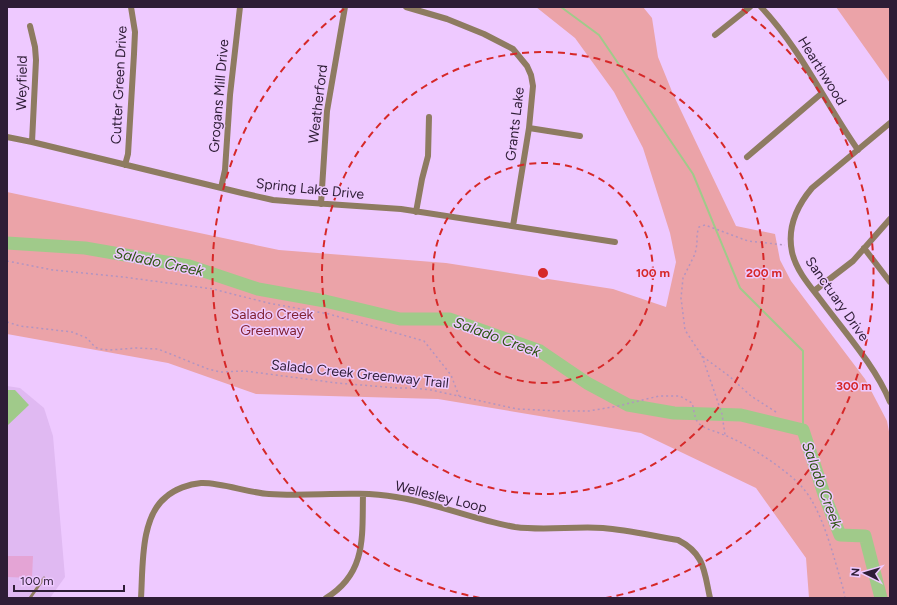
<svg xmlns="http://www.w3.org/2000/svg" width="897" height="605" viewBox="0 0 897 605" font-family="Figtree,sans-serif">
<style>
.built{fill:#e0b9f2}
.green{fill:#eba3a8}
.water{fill:#a0ca8a}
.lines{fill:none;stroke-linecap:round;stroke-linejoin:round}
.stream{stroke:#a0ca8a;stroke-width:2}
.river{stroke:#a0ca8a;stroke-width:13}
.building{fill:#e4a4d5}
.path{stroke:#b294c1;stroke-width:1.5;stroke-dasharray:2 3;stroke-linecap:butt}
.lane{stroke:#8e7b61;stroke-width:3}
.street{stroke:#8e7b61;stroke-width:6}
.ring{fill:none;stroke:#d62828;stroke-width:2;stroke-dasharray:7 5}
.labels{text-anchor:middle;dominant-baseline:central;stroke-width:3;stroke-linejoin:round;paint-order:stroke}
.street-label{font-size:14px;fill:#2e1d36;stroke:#eec9ff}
.park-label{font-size:14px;fill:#822334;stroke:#eec9ff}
.water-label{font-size:15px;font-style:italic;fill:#305716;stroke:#eec9ff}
.centre{fill:#d62828;stroke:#eec9ff;stroke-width:2}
.ring-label{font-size:12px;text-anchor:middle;font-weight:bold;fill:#d62828;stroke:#eec9ff;stroke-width:3;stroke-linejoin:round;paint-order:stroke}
</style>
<rect width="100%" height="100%" fill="#eec9ff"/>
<path class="built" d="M7 386 20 388 44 408 53 436 65 577 50 598H7Z"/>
<path class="green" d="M536 7H643L652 18 658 57 673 94 736 226 775 234 780 260 791 281 865 379 887 421 890 437V598H809L806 558 756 488 641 433 438 399 256 394 168 363 7 334V192L279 250 446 263 613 289 666 307 676 262 670 233 643 148 614 92 575 38Z
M836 7H890V83Z"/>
<path class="water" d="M7 390H15L29 405 8 425Z"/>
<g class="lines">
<path class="stream" d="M561 7 599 35 693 174 740 288 803 351V430"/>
<path class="river" d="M7 243 85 248 189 266 258 289 325 301 400 319H449L540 351 587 383 628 405 674 413 741 415 803 430 824 494 840 535 865 536 881 598"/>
</g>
<path class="building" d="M7 556H33L32 578 7 577Z"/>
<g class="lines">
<path class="path" d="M7 261 53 270 123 277 213 289 268 303 329 314 424 341 451 375 459 396
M7 322 20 326 72 332 87 338 95 347 99 349 110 350 136 348 158 349 208 369 220 372 245 371 337 383 397 388H414L431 390 517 409 560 411H589L618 406 659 396H680L692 403C694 409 694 416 697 421 702 429 716 431 724 435 746 443 786 469 802 487 823 510 834 559 843 588L845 598
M702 356 722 414 725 435
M776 412 751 396 729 376 702 356 685 330 681 298 683 278 695 254 697 244V234L699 227 705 225 748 241 785 245"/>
<path class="lane" d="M30 598 44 578"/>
<path class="street" d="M406 7 447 19 484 34 513 49 527 66 531 75 533 86 529 128 513 226
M761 7C801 49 825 103 858 150
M30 26 35 47 36 60 32 142
M715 35 750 7
M890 123 812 188C796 207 787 228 792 252 796 270 809 285 820 299 843 330 876 367 890 402
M529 128 580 136
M7 137 32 142 242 193 273 200 298 202 401 209 615 242
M747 157 822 93
M125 165 128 154 134 54 135 32 131 7
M221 188 225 170 230 95 240 7
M321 204 327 111 345 7
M416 212 422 179 428 156 429 117
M864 248 890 282
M814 291 853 261 890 219
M141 598C143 568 140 517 166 497 175 489 189 484 201 483 220 482 249 493 269 494 311 497 354 490 396 497 436 503 474 520 515 527 544 531 574 526 603 528 628 530 653 536 678 540 705 554 704 571 710 598
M326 598C367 573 362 536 363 494"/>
</g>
<g class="ring">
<circle cx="543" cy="273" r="110"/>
<circle cx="543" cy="273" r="221"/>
<path d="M480 598A331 331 0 0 1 344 9M742 9A331 331 0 0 1 606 598"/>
</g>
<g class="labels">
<g class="street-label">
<text transform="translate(822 71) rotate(58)">Hearthwood</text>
<text transform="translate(22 83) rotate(-89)">Weyfield</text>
<text transform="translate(119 85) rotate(-87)">Cutter Green Drive</text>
<text transform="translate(219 96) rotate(-85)">Grogans Mill Drive</text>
<text transform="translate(318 104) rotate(-83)">Weatherford</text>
<text transform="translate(515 124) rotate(-83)">Grants Lake</text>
<text transform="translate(310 189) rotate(6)">Spring Lake Drive</text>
<text transform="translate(837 299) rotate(55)">Sanctuary Drive</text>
<text transform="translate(360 374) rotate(6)">Salado Creek Greenway Trail</text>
<text transform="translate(441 497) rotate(14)">Wellesley Loop</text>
</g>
<g class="park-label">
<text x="272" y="314">Salado Creek<tspan x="272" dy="16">Greenway</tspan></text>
</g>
<g class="water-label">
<text transform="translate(159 262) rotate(12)">Salado Creek</text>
<text transform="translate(497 337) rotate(20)">Salado Creek</text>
<text transform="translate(822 485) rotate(70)">Salado Creek</text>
</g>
</g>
<circle cx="543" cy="273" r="6" class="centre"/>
<g class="ring-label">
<text x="653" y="277">100 m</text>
<text x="764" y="277">200 m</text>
<text x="854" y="390">300 m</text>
</g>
<rect width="897" height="605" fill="none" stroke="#2e1d36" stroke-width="16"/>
<g transform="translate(865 573) rotate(275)" stroke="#eec9ff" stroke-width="3" paint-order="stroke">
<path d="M0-3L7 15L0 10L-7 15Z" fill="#2e1d36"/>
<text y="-6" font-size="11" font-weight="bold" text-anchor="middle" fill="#2e1d36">N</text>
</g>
<path d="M14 585v6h110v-6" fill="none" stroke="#2e1d36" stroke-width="2"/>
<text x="20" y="585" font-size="12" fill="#2e1d36" stroke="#eec9ff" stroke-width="3" paint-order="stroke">100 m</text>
</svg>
